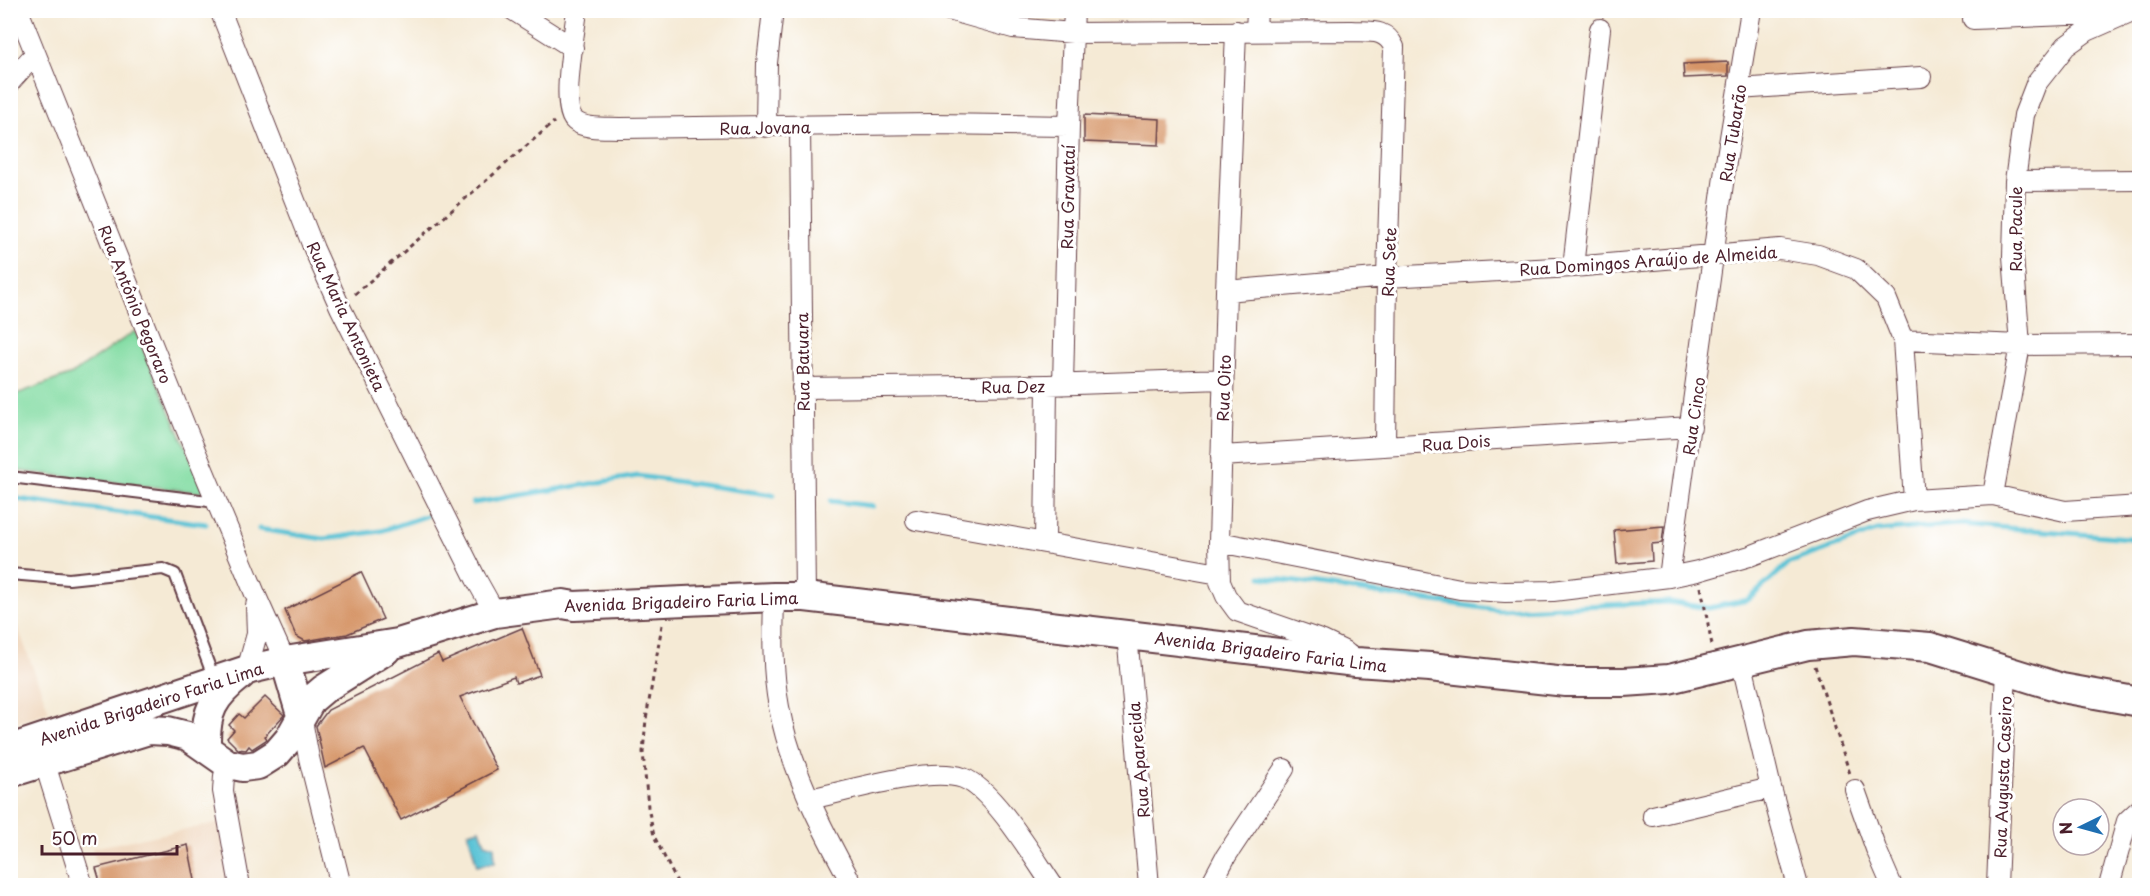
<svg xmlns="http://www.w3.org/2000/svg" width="2150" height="896" viewBox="0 0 2150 896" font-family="'Playpen Sans',sans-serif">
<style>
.built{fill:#efd6bc}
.green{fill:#80dba1;stroke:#657d66;stroke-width:1.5}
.water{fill:#59c2d5;stroke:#527080;stroke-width:1.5}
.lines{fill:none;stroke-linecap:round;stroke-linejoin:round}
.stream{stroke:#59c2d5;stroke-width:5}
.building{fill:#d69567}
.service-casing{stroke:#643d44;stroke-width:14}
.minor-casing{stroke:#643d44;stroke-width:22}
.secondary-casing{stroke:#643d44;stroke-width:32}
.path{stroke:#643d44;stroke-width:3;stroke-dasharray:4.5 4.5;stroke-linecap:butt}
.service{stroke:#fff;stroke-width:10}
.minor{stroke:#fff;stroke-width:20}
.secondary{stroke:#fff;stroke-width:28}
.labels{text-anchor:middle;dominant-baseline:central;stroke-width:6;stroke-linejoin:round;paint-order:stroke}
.street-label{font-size:16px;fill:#4a1f2b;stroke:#fff}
</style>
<rect width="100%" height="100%" fill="#fff"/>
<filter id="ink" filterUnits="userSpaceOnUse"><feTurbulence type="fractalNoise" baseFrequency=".0167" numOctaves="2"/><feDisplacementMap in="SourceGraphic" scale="12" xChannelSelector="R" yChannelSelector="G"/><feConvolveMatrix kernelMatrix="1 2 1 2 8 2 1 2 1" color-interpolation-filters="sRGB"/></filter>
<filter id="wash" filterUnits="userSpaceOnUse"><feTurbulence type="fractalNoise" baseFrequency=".008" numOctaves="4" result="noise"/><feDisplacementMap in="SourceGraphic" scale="24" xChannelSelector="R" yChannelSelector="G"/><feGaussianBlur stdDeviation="1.35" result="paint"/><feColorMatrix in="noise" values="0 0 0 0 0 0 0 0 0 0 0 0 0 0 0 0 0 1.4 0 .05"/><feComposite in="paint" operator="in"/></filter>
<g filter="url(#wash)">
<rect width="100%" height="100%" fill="#f5ead5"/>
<path class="built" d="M11 619 15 620 49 711 11 725Z
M219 823 232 885H103L92 848Z"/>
<path class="green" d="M135 331 206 493 11 470V396L72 374Z"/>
<path class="water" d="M480 829 485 843 494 846 495 862 477 866 468 832Z"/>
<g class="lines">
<path class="stream" d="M10 498 206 524
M831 501 873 506
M473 503 638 476 774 495
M259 529 324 539 381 531 426 516
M1261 577 1498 610 1668 602 1709 608 1748 600 1789 563 1877 531 1960 524 2140 539"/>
</g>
<g id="blocks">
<path class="building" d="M1728 62V76L1684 78 1683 64Z
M1084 115 1160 119 1159 145 1084 142Z
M1664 526 1662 543 1651 544 1652 561 1617 564 1614 530Z
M361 572 383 619 347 634 305 641 296 636 285 610Z
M522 628 540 675 516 683 514 677 460 697 497 770 401 820 364 748 325 768 316 726 328 710 438 654 442 662Z
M265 697 284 715 265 736 267 739 266 740 252 749 249 746 246 750 238 749 227 738 234 730 229 725 239 714 244 718Z
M188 845 196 885H101L96 868Z"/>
</g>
</g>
<g filter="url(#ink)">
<use href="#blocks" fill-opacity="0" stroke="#643d44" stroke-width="1.5"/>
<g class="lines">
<g class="service-casing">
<path id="service" d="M10 477 217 502
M10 574 69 579 163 569 175 574 214 679"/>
</g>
<g class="minor-casing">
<path id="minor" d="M18 10 187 431 256 596 285 661
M220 10 314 249 340 307 476 579 495 613
M513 10 573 48
M577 10C575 31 560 109 575 121 586 130 608 127 621 128L932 124 1069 126
M949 10 1013 28 1073 33 1351 31C1370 32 1385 28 1394 47L1387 277 1385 446
M1973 19 2117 13
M1236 31 1226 291 1219 542 1220 582 1226 596 1237 611 1323 641 1344 651 1352 658
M1256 31 1257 10
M10 82 35 54
M1738 89 1921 77
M766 127 767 63 773 10
M800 127 805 597
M2015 181 2140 180
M1573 267 1600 29
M1226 291 1387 277 1573 267 1780 249 1818 255 1856 269 1886 298 1903 340 1914 500
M1903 340 2020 345 2140 344
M1063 385 1069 126 1074 10
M802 388 1047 385 1223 379
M1221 456 1691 427
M1993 495 2020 345 2013 256 2015 181 2024 115 2036 84 2066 46 2087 31 2130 12
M916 520 1219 574
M1219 542 1460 589 1505 592 1553 591 1669 577 1698 571 1750 556 1867 511 1914 500 1993 495 2065 511 2140 506
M1045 543 1047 385
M1669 577 1726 162 1751 10
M774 597C773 634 772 670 779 707 790 768 823 831 853 886
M1127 634 1149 886
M1741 660 1771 788 1798 886
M247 670 257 634 256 605
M301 715 309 758 341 886
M44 761 83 886
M228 764 224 776 223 791 240 886
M1855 790 1876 849 1892 886
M810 799C848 791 929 766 963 778 993 789 1034 858 1053 886
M1653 816 1771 788
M1210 886 1226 856 1284 769
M1997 886 2006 669
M2109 886 2127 821 2140 809"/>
</g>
<g class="secondary-casing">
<path id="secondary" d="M285 661 301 715
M206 747C205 711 213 697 241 675
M10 749 247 670 285 661 398 643 495 613 563 604 574 606 774 597H805L1356 662 1430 667 1566 682H1624L1669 679 1808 645 1854 641 1930 647 2062 688 2140 702
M10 773 149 730 168 731 188 736 228 764 243 767 258 765 277 753 289 739 311 700 324 689 386 650"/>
</g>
<path class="path" d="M355 294 554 122
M1701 587 1712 645
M662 625 646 719 643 752 648 807 654 836 679 886
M1815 666 1850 774"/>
<use href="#service" class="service"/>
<use href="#minor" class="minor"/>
<use href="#secondary" class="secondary"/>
</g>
</g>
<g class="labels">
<g class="street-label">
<text transform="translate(765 127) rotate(-1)">Rua Jovana</text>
<text transform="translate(1732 133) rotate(-81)">Rua Tubarão</text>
<text transform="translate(1067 197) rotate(-89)">Rua Gravataí</text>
<text transform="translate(2015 229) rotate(-90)">Rua Pacule</text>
<text transform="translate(1648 260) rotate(-4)">Rua Domingos Araújo de Almeida</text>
<text transform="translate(1388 262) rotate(-88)">Rua Sete</text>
<text transform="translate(136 304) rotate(68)">Rua Antônio Pegoraro</text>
<text transform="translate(347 316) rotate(65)">Rua Maria Antonieta</text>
<text transform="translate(802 362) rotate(-91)">Rua Batuara</text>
<text transform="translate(1013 386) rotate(-1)">Rua Dez</text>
<text transform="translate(1223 388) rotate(-88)">Rua Oito</text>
<text transform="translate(1693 416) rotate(-82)">Rua Cinco</text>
<text transform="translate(1456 442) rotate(-4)">Rua Dois</text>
<text transform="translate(681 601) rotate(-2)">Avenida Brigadeiro Faria Lima</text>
<text transform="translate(1271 651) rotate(7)">Avenida Brigadeiro Faria Lima</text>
<text transform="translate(151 703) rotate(-18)">Avenida Brigadeiro Faria Lima</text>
<text transform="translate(1138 760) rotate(-95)">Rua Aparecida</text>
<text transform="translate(2002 777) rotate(-88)">Rua Augusta Caseiro</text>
</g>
</g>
<rect width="2150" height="896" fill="none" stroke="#fff" stroke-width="36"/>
<g transform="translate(2081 827) rotate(265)"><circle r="28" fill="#ffffff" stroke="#b7a5aa" stroke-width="1.5"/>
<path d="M0-4.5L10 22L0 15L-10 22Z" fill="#1f6fb2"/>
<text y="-9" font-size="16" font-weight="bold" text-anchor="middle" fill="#4a1f2b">N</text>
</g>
<path d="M42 845v9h135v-9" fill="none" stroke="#4a1f2b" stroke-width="3"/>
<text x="51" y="845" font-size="18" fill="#4a1f2b" stroke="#ffffff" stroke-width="4.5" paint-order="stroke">50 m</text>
</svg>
